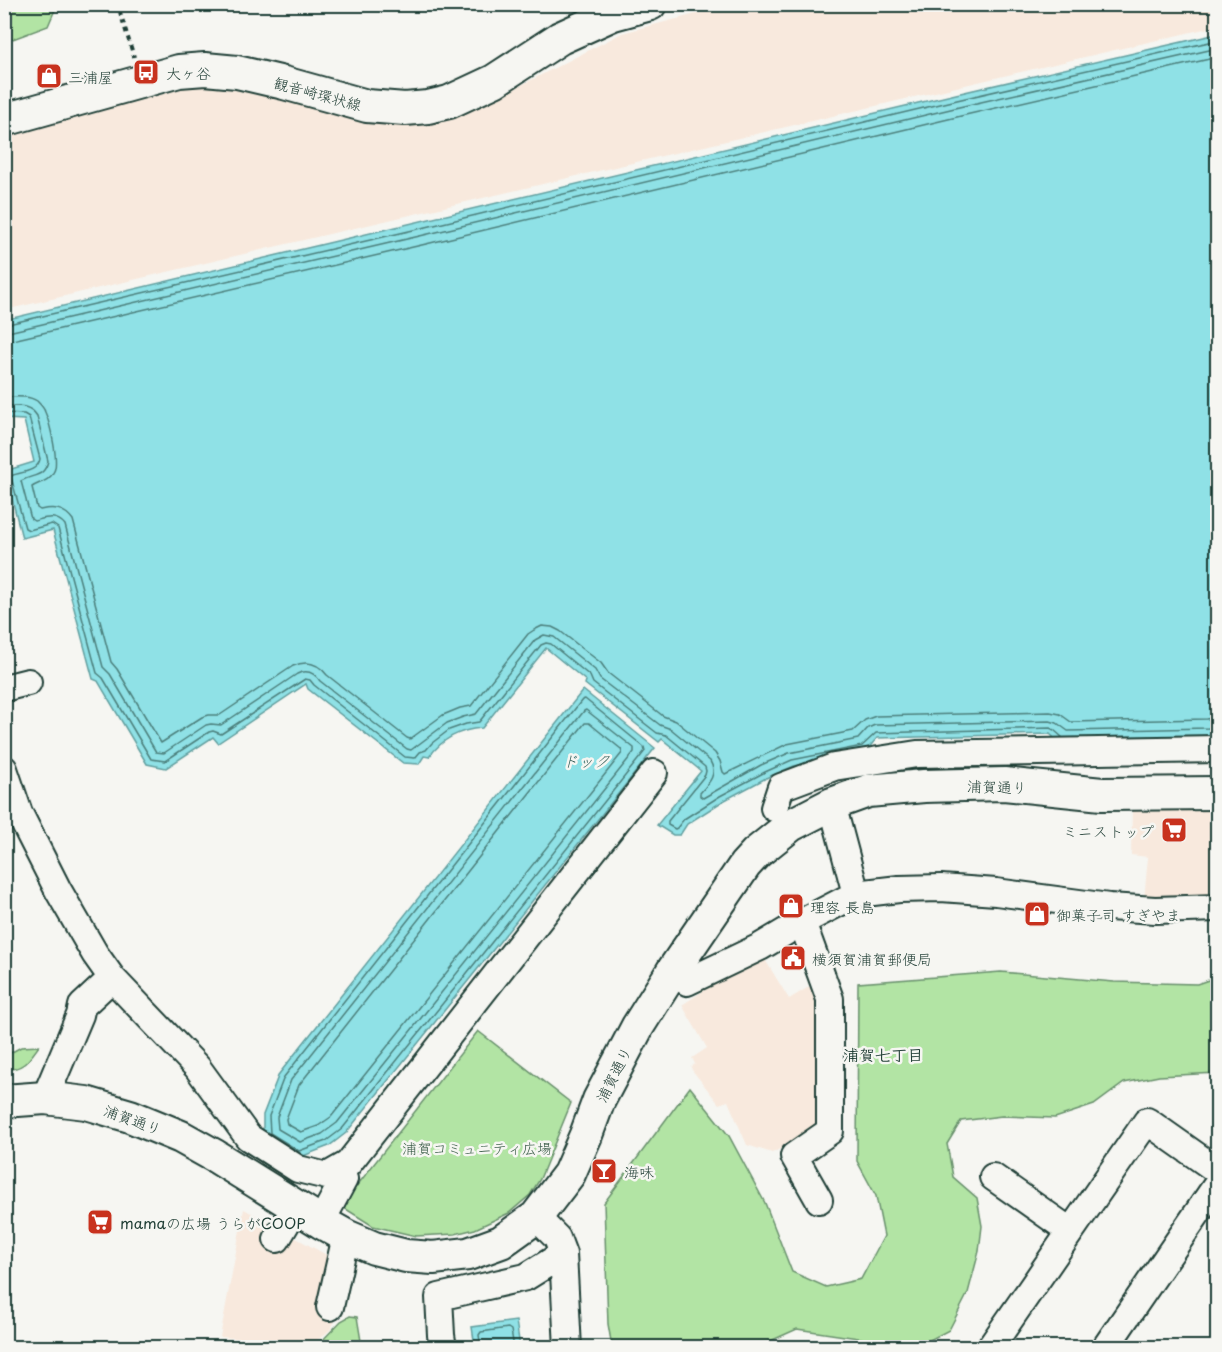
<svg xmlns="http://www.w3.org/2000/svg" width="1222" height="1352" viewBox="0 0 1222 1352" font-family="'Playpen Sans','Klee One',sans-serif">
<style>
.built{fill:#f8e9dd}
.green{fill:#b2e4a4;stroke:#68906c;stroke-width:1.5}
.water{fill:#8fe1e6;stroke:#629f9f;stroke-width:1.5}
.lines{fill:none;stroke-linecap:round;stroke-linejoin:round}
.shore{stroke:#4c7f7b;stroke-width:1.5}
.minor-casing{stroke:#1f3d34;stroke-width:30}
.major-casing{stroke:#1f3d34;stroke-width:36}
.path{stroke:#1f3d34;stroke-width:4;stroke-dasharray:4.5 4.5;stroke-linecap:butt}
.minor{stroke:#f6f6f2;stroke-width:26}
.major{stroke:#f6f6f2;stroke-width:32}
.labels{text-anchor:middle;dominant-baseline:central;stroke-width:5;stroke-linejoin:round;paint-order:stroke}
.poi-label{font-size:15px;fill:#1f3d34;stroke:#f6f6f2;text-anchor:start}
.street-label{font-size:15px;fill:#1f3d34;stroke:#f6f6f2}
.park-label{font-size:15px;fill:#3c5e4a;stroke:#f6f6f2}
.water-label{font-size:16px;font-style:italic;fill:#355e58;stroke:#f6f6f2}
.neighbourhood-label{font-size:16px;font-weight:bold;fill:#1f3d34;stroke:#f6f6f2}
</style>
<rect width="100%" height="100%" fill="#f6f6f2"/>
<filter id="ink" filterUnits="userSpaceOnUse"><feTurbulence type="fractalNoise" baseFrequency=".0167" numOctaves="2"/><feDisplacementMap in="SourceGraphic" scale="12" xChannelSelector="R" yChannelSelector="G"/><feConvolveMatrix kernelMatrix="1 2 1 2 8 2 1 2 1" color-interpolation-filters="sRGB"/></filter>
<g filter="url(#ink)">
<path class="built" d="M731 5H1217V26L5 310V138L198 84 280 97 370 123 415 126 491 101 622 33Z
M1217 804V900H1144L1148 857 1131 855 1132 805Z
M761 953 789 999 817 982 825 1005 817 1130 772 1153 747 1145 728 1101 719 1104 692 1070 691 1067 695 1064 692 1058 707 1048 682 1005Z
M244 1209 350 1268 343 1307 330 1330 313 1344 220 1337Z"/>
<path class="green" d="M4 5 5 4 57 5 48 26 5 42Z
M1001 972 1114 982 1197 984 1217 977V1073L1159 1076 1124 1083 1094 1105 1055 1118 1002 1116 961 1121 947 1144 953 1177 977 1198 982 1226 979 1251 968 1293 949 1330 926 1342 899 1344 797 1329 757 1347H612L608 1324 604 1203 690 1087 729 1136 765 1203 792 1272 826 1287 861 1279 884 1236 876 1196 857 1161 858 983Z
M478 1031 571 1103 540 1179 530 1195 509 1213 475 1229 455 1234 416 1236 373 1226 341 1206Z
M39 1046C28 1061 24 1069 5 1070V1056L21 1047Z
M350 1316 357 1317 362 1347H310H316L341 1321Z"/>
<path class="water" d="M1217 34V737L1061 744 1050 734 877 738 866 751 794 766 768 777 723 801 687 824 680 835H673L657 825 701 771 662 739 659 742 585 684 586 681 546 648 482 728C459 730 443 738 429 757L424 756 419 764 403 763 308 689 306 684 218 743 213 737 166 768 147 764 98 681 93 679 53 530 22 538 5 471 34 462 24 420 5 419 4 320 956 94Z
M583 690 655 748 346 1133 329 1146 298 1158 263 1136V1115L279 1074Z
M516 1321 520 1347H475L472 1327Z"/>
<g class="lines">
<path class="shore" d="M4 325 422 228 957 100 1218 40
M4 333 424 235 959 107 1218 48
M4 342 426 244 961 116 1218 57
M4 397C15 397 28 395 37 401 40 404 44 408 45 412 50 423 59 461 54 471 50 481 40 482 32 487L37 508 40 510C54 507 64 508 73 520L111 662 117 669 161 743 202 717 209 715H220L293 666C307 660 318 663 327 675L407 738 410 739 443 715 460 708 471 706 528 634 534 630 542 626 552 627 560 631 601 663 608 673 663 716 676 721 715 753 720 761 723 772 725 774 787 744 853 731 865 720 876 716 1050 712 1060 714 1071 722 1206 719 1218 717
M4 406C17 406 30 404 37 416L48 461C44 478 33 474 21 481L31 519 34 521C46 518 56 514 65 525L103 667 110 674 156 752 164 753 206 725 211 724 221 725 297 674C307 669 314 672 320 681L407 749 411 750 447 723 463 717 476 714 535 640 544 635 554 637 595 670 600 679 660 725 671 729 710 761C718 774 709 783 700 793V796L703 798 761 765 789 753 858 739 868 728 875 725 1050 721 1057 723 1068 731 1208 728 1218 726
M4 413 24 414 29 417 40 459C38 471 23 472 13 475L11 477 25 528 29 530 52 524 58 528 97 673 103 678 151 759 165 761 209 732 213 731 221 734 305 679 310 680 314 685 405 757 415 758 420 752 426 750 432 743 449 730 466 724 479 722 541 645 546 643 551 644 590 676 593 683 657 733 666 735 705 767 706 771 705 775 668 821V825L675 829 677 828 684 819 720 796 765 772 792 760 862 746 876 733 1050 728 1054 730 1062 737
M585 699 644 747 645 751 342 1129 326 1141 299 1151 270 1133 269 1116 284 1077 582 700Z
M586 710 634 748V752L337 1123 322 1134 300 1142 278 1129 277 1117 291 1080 584 711Z
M585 723H589L621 749 622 753 331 1117 318 1126 301 1132 287 1124 286 1119 299 1085Z
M481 1348 479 1335 481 1332 508 1328 511 1330 514 1348"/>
<g class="minor-casing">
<path id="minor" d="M4 688 28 682
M4 769 19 813 58 890 95 954 112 978 197 1067 248 1137 298 1169 327 1176 348 1164 654 773
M832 804 856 894
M774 808 781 787 834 767 917 754 1218 749
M802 922 830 999V1131L794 1156 819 1200
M672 972 687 982 760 947 802 922 856 894 899 889 941 888 996 892 1109 907 1155 910 1218 908
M45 1098 80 1015 82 1006 112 978
M993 1177 1070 1231
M536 1217 557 1238 563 1254 568 1348
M321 1222 344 1179 340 1169
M277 1239 296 1207
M330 1307 346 1236
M443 1348 441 1335 439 1297 526 1277 563 1254
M990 1348 1147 1121 1218 1171
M1105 1348 1218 1183"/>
</g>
<g class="major-casing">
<path id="major" d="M4 120 179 71 205 69 237 72 284 83 367 106 405 109 428 107 449 102 494 81 560 38 613 14 650 4
M4 1101 45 1098 86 1103 130 1116 181 1137 215 1156 321 1222 346 1236 374 1248 406 1256 433 1258 468 1254 501 1242 536 1217 569 1174 586 1135 599 1100 638 1026 672 972 745 865 756 853 791 825 832 804 868 791 924 786 1004 784 1102 794 1218 793"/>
</g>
<path class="path" d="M115 4 120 12 134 57"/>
<use href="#minor" class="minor"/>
<use href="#major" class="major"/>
</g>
</g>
<defs>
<g id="bus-square" transform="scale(1.35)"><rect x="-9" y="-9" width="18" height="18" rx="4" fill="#c8321e" stroke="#f6f6f2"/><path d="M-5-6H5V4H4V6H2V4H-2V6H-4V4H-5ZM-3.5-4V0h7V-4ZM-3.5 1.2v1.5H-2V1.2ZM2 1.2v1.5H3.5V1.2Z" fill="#fff"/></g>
<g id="shop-square" transform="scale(1.35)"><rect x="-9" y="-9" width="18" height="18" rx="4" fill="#c8321e" stroke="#f6f6f2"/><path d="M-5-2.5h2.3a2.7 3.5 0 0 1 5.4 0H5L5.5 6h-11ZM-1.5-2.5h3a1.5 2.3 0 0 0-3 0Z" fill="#fff"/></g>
<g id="supermarket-square" transform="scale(1.35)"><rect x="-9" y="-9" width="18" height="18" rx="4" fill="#c8321e" stroke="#f6f6f2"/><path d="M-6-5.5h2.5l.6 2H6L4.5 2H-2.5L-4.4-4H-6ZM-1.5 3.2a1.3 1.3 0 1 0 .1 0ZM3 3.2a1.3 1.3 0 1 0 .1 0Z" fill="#fff"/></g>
<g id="civic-square" transform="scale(1.35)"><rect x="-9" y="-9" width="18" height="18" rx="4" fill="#c8321e" stroke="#f6f6f2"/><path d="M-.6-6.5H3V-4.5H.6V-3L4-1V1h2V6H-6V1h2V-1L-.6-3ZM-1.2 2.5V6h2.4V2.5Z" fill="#fff"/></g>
<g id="bar-square" transform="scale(1.35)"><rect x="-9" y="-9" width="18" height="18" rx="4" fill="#c8321e" stroke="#f6f6f2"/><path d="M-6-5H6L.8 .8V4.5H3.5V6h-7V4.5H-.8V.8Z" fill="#fff"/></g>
</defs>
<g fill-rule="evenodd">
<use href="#bus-square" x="146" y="72"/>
<use href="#shop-square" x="49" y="76"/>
<use href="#supermarket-square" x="1174" y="830"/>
<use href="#shop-square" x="791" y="906"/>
<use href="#shop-square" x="1037" y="914"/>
<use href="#civic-square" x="793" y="958"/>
<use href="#bar-square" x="604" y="1171"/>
<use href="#supermarket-square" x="100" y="1222"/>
</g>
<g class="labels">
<g class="poi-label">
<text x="166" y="72">大ヶ谷</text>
<text x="68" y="76">三浦屋</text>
<text x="1154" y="830" text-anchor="end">ミニストップ</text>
<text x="810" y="906">理容 長島</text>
<text x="1056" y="914">御菓子司 すぎやま</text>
<text x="812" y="958">横須賀浦賀郵便局</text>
<text x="624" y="1171">海味</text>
<text x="120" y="1222">mamaの広場 うらがCOOP</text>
</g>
<g class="street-label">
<text transform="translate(318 93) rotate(15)">観音崎環状線</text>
<text transform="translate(997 786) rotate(2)">浦賀通り</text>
<text transform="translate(613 1074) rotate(-63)">浦賀通り</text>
<text transform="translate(133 1119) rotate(20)">浦賀通り</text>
</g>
<g class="park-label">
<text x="477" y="1147">浦賀コミュニティ広場</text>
</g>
<g class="water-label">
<text x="586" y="760">ドック</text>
</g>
<g class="neighbourhood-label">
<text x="883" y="1054">浦賀七丁目</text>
</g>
</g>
<rect width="1222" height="1352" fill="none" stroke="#f6f6f2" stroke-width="24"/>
<rect x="12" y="12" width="1198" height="1328" fill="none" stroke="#1f3d34" stroke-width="2" filter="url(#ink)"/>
</svg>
